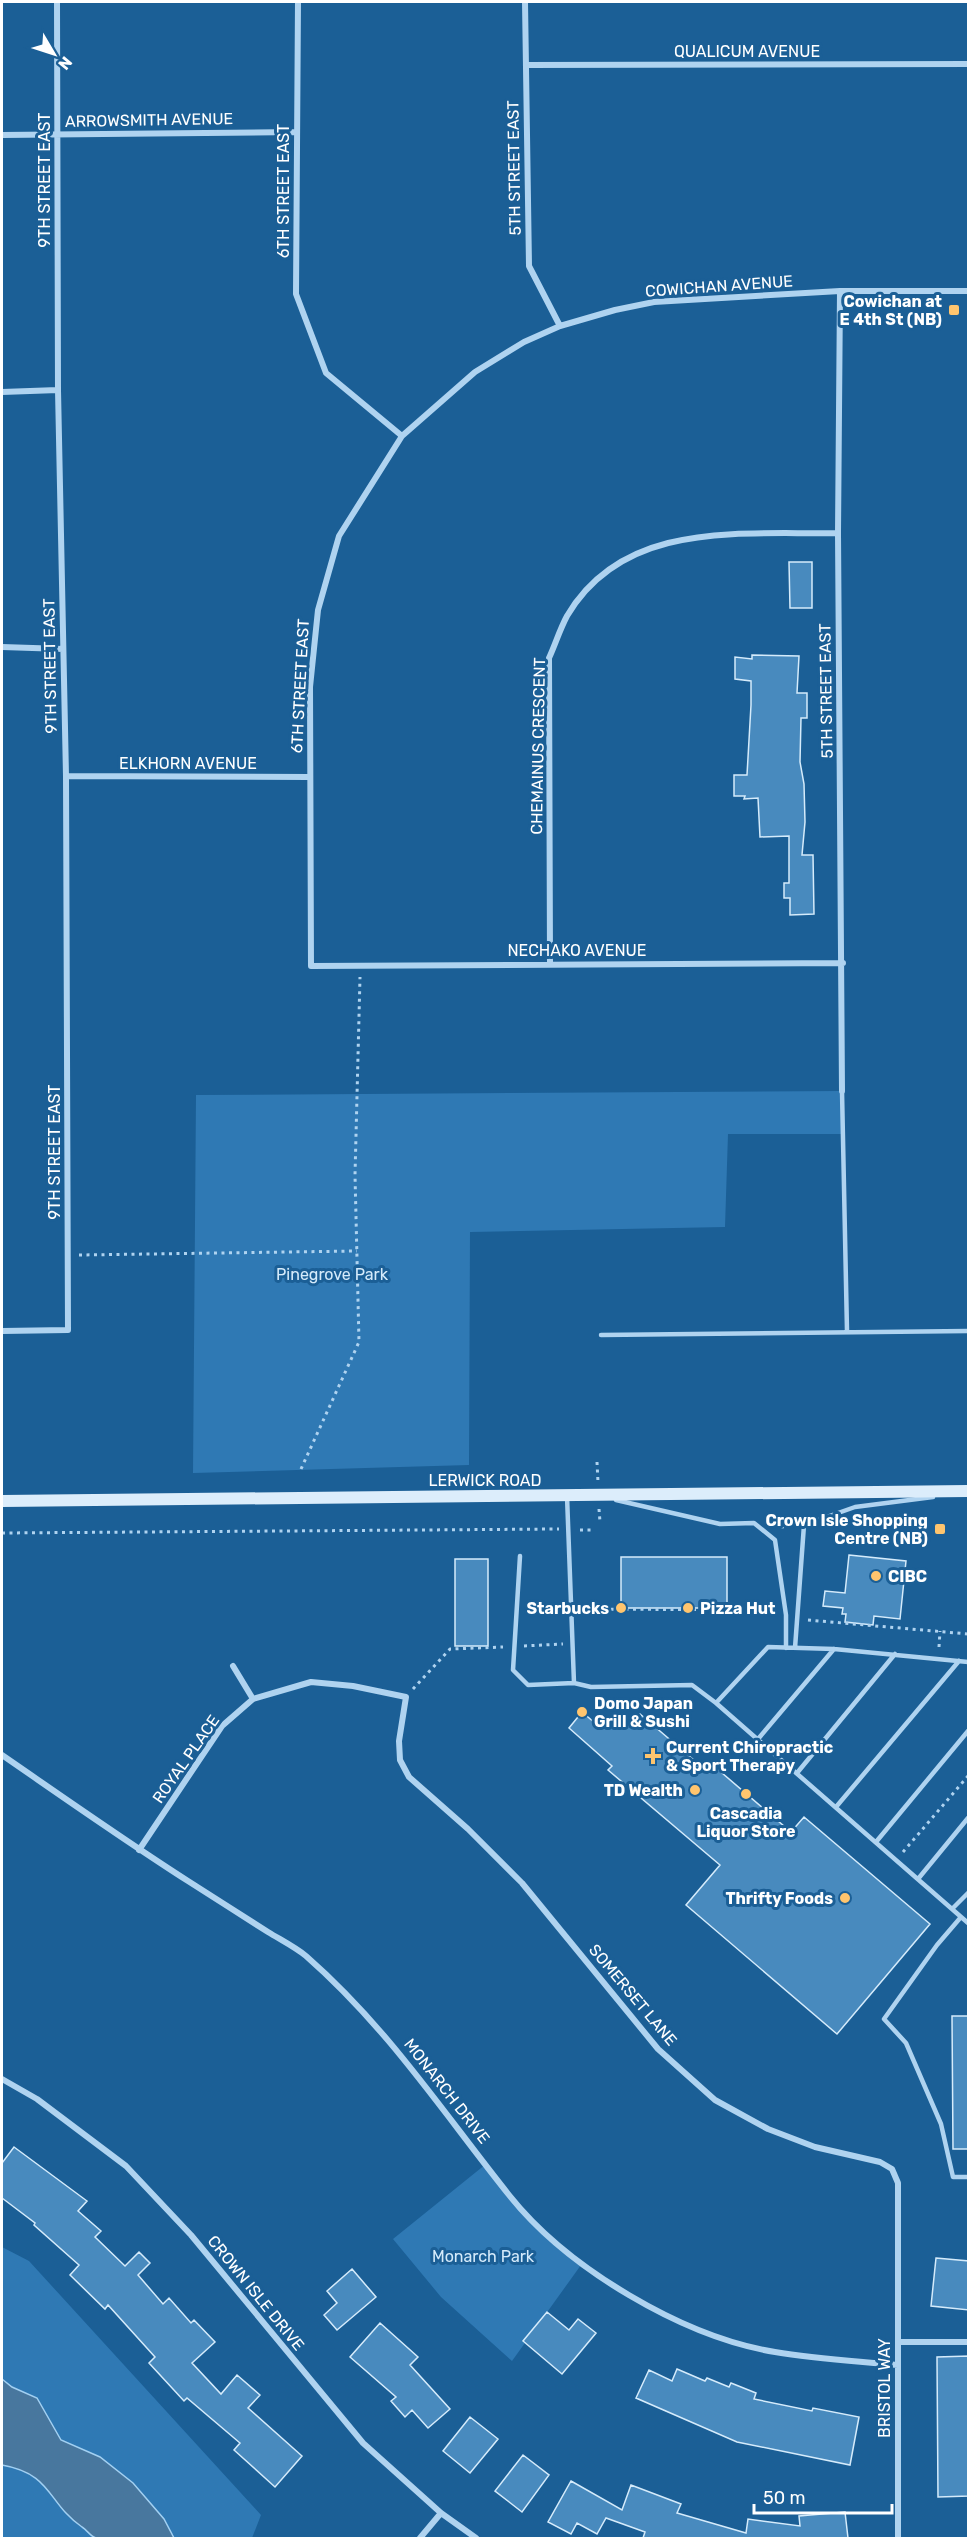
<svg xmlns="http://www.w3.org/2000/svg" width="970" height="2540" viewBox="0 0 970 2540" font-family="Rubik,sans-serif">
<style>
.green{fill:#2f79b4}
.water{fill:#48779e;stroke:#a2d0f2;stroke-width:1.5}
.building{fill:#488abe;stroke:#d5ebfb;stroke-width:1.5}
.lines{fill:none;stroke-linecap:round;stroke-linejoin:round}
.path{stroke:#afd3f0;stroke-width:3;stroke-dasharray:3 4.5;stroke-linecap:butt}
.service{stroke:#afd3f0;stroke-width:4.5}
.minor{stroke:#afd3f0;stroke-width:6}
.secondary{stroke:#dcedfb;stroke-width:12}
.poi-dot{fill:#ffc56e;stroke:#1b5f96;stroke-width:2}
.labels{text-anchor:middle;dominant-baseline:central;stroke-width:6;stroke-linejoin:round;paint-order:stroke}
.street-label{font-size:16px;fill:#fff;stroke:#1b5f96}
.poi-label{font-size:16px;font-weight:bold;fill:#fff;stroke:#1b5f96;text-anchor:end}
.park-label{font-size:16px;fill:#d5ebfb;stroke:#1b5f96}
</style>
<rect width="100%" height="100%" fill="#1b5f96"/>
<path class="green" d="M842 1091 843 1134H728L725 1227 470 1232 469 1465 193 1473 196 1095Z
M486 2164 510 2197 581 2265 512 2361 441 2297 393 2239Z
M2 2247 29 2261 261 2515 252 2538H2Z"/>
<path class="water" d="M2 2379 12 2387 37 2398 61 2440 100 2457 133 2483 164 2519 174 2538C156 2539 111 2540 96 2538 91 2537 87 2530 82 2527 47 2503 53 2474 2 2465Z"/>
<path class="building" d="M789 562H812V608H790Z
M752 655 799 656 797 693H807V718H801L800 762 804 784 805 822 802 855H813L814 914 790 915V898H784V883H789V836L760 837 758 798 744 799 745 796H734V775H747L751 705V681L735 679V657L752 659Z
M849 1555 906 1561 900 1619 874 1616 873 1625 845 1622 846 1614H842L843 1608 823 1606 825 1591 845 1593Z
M621 1557H727V1608H621Z
M455 1559H488V1646H455Z
M582 1712 595 1723 602 1715 612 1723 618 1716 629 1726 640 1714 709 1773 715 1767 791 1832 804 1817 930 1924 837 2034 686 1905 720 1865 608 1770 612 1766 569 1728Z
M952 2016H969V2149H953Z
M14 2147 87 2201 78 2211 101 2231 95 2237 125 2266 139 2252 150 2263 138 2275 163 2304 169 2298 191 2323 194 2320 215 2342 192 2363 221 2394 237 2375 260 2395 248 2408 302 2456 275 2487 234 2450 240 2443 187 2398 184 2401 149 2363 155 2357 108 2305 105 2309 70 2275 79 2265 34 2225 35 2223 2 2198V2163Z
M936 2258 969 2261V2310L931 2306Z
M352 2269 376 2297 337 2330 324 2315 337 2303 327 2291Z
M547 2312 569 2330 578 2319 596 2333 562 2374 523 2341Z
M380 2323 418 2357 410 2365 450 2409 428 2428 412 2410 405 2417 391 2401 396 2397 350 2357Z
M969 2356V2496L938 2497 937 2357Z
M677 2369 705 2381 707 2378 729 2387 731 2383 756 2393 754 2399 812 2411 813 2408 859 2417 850 2465 737 2442 636 2398 649 2370 672 2381Z
M470 2417 498 2439 470 2473 443 2451Z
M523 2455 549 2475 522 2512 495 2491Z
M571 2481 622 2510 631 2485 681 2504 677 2513 746 2533 748 2519 800 2526 799 2516 845 2512 848 2538H643L645 2532 606 2518 597 2534 577 2523 571 2534 548 2522Z"/>
<g class="lines">
<path class="path" d="M79 1255 357 1251
M597 1462 598 1482
M301 1469 359 1342 355 1175 360 977
M599 1509 600 1522
M781 1527 794 1526
M580 1530H593
M2 1533 559 1529
M588 1609 764 1610
M808 1620 968 1634
M524 1646 563 1644
M939 1647 940 1631
M413 1689 450 1649 503 1647
M903 1852 968 1776"/>
<path class="service" d="M842 1091 847 1331
M601 1335 968 1331
M567 1496 574 1683 591 1687 692 1685 716 1703 968 1923
M616 1500 720 1524 754 1523 775 1540 786 1615V1648
M520 1556 513 1670 528 1685 574 1683
M795 1648 804 1525 855 1507 933 1497
M716 1703 768 1647 834 1649 968 1662
M758 1739 834 1649
M797 1773 895 1654
M836 1807 959 1661
M876 1842 968 1731
M918 1879 968 1818
M952 1909 968 1893
M961 1917 937 1945 884 2019 906 2043 941 2124 953 2177H968"/>
<path class="minor" d="M298 2 296 294 326 373 402 436
M525 2 529 266 560 326
M526 65 968 64
M2 135 297 132
M840 291 838 533 842 1091
M2 392 58 390
M2 647 63 649
M66 776 309 777
M550 963 549 658C555 645 560 629 567 616 624 519 742 535 838 533
M843 963 311 966 310 687 318 610 339 536 402 436 475 372 524 342 560 326 615 310 654 302 840 291H968
M2 1331 68 1330 66 776 58 390 57 2
M233 1666 253 1699
M2 1755C63 1797 124 1840 188 1881 215 1898 241 1915 268 1932 281 1940 295 1947 306 1956 388 2028 442 2111 509 2195 567 2268 683 2337 775 2352 816 2359 857 2361 898 2365
M139 1850 222 1726 253 1699 311 1682 353 1686 406 1697 399 1741 400 1760 409 1777 468 1829 522 1883 658 2049 715 2100 768 2129 815 2147 880 2162 892 2169 898 2183V2538
M2 2079 37 2099 126 2166 191 2235 363 2443 441 2513 476 2538
M898 2342H968
M420 2538 441 2513"/>
<path class="secondary" d="M2 1501 968 1491"/>
</g>
<g class="poi-dot">
<rect x="948" y="304" width="12" height="12" rx="3"/>
<rect x="934" y="1523" width="12" height="12" rx="3"/>
<circle cx="876" cy="1576" r="6"/>
<circle cx="621" cy="1608" r="6"/>
<circle cx="688" cy="1608" r="6"/>
<circle cx="582" cy="1712" r="6"/>
<path d="M650 1747h6v6h6v6h-6v6h-6v-6h-6v-6h6z"/>
<circle cx="695" cy="1790" r="6"/>
<circle cx="746" cy="1794" r="6"/>
<circle cx="845" cy="1898" r="6"/>
</g>
<g class="labels">
<g class="street-label">
<text x="747" y="51">QUALICUM AVENUE</text>
<text transform="translate(149 120) rotate(-1)">ARROWSMITH AVENUE</text>
<text transform="translate(514 168) rotate(-91)">5TH STREET EAST</text>
<text transform="translate(44 180) rotate(-90)">9TH STREET EAST</text>
<text transform="translate(283 191) rotate(-90)">6TH STREET EAST</text>
<text transform="translate(719 286) rotate(-4)">COWICHAN AVENUE</text>
<text transform="translate(50 666) rotate(-91)">9TH STREET EAST</text>
<text transform="translate(300 686) rotate(-87)">6TH STREET EAST</text>
<text transform="translate(826 691) rotate(-91)">5TH STREET EAST</text>
<text transform="translate(538 746) rotate(-89)">CHEMAINUS CRESCENT</text>
<text x="188" y="763">ELKHORN AVENUE</text>
<text x="577" y="950">NECHAKO AVENUE</text>
<text transform="translate(54 1152) rotate(-90)">9TH STREET EAST</text>
<text x="485" y="1480">LERWICK ROAD</text>
<text transform="translate(186 1759) rotate(-55)">ROYAL PLACE</text>
<text transform="translate(633 1995) rotate(50)">SOMERSET LANE</text>
<text transform="translate(447 2091) rotate(52)">MONARCH DRIVE</text>
<text transform="translate(256 2293) rotate(51)">CROWN ISLE DRIVE</text>
<text transform="translate(884 2388) rotate(-90)">BRISTOL WAY</text>
</g>
<g class="poi-label">
<text x="942" y="301">Cowichan at<tspan x="942" dy="18">E 4th St (NB)</tspan></text>
<text x="928" y="1520">Crown Isle Shopping<tspan x="928" dy="18">Centre (NB)</tspan></text>
<text x="888" y="1576" text-anchor="start">CIBC</text>
<text x="609" y="1608">Starbucks</text>
<text x="700" y="1608" text-anchor="start">Pizza Hut</text>
<text x="594" y="1703" text-anchor="start">Domo Japan<tspan x="594" dy="18">Grill &amp; Sushi</tspan></text>
<text x="666" y="1747" text-anchor="start">Current Chiropractic<tspan x="666" dy="18">&amp; Sport Therapy</tspan></text>
<text x="683" y="1790">TD Wealth</text>
<text x="746" y="1813" text-anchor="middle">Cascadia<tspan x="746" dy="18">Liquor Store</tspan></text>
<text x="833" y="1898">Thrifty Foods</text>
</g>
<g class="park-label">
<text x="332" y="1274">Pinegrove Park</text>
<text x="483" y="2256">Monarch Park</text>
</g>
</g>
<rect width="970" height="2540" fill="none" stroke="#ffffff" stroke-width="6"/>
<g transform="translate(54 54) rotate(129)" stroke="#1b5f96" stroke-width="4.5" paint-order="stroke">
<path d="M0-4.5L10 22L0 15L-10 22Z" fill="#ffffff"/>
<text y="-9" font-size="16" font-weight="bold" text-anchor="middle" fill="#ffffff">N</text>
</g>
<path d="M754 2504v9h138v-9" fill="none" stroke="#ffffff" stroke-width="3"/>
<text x="763" y="2504" font-size="18" fill="#ffffff" stroke="#1b5f96" stroke-width="4.5" paint-order="stroke">50 m</text>
</svg>
